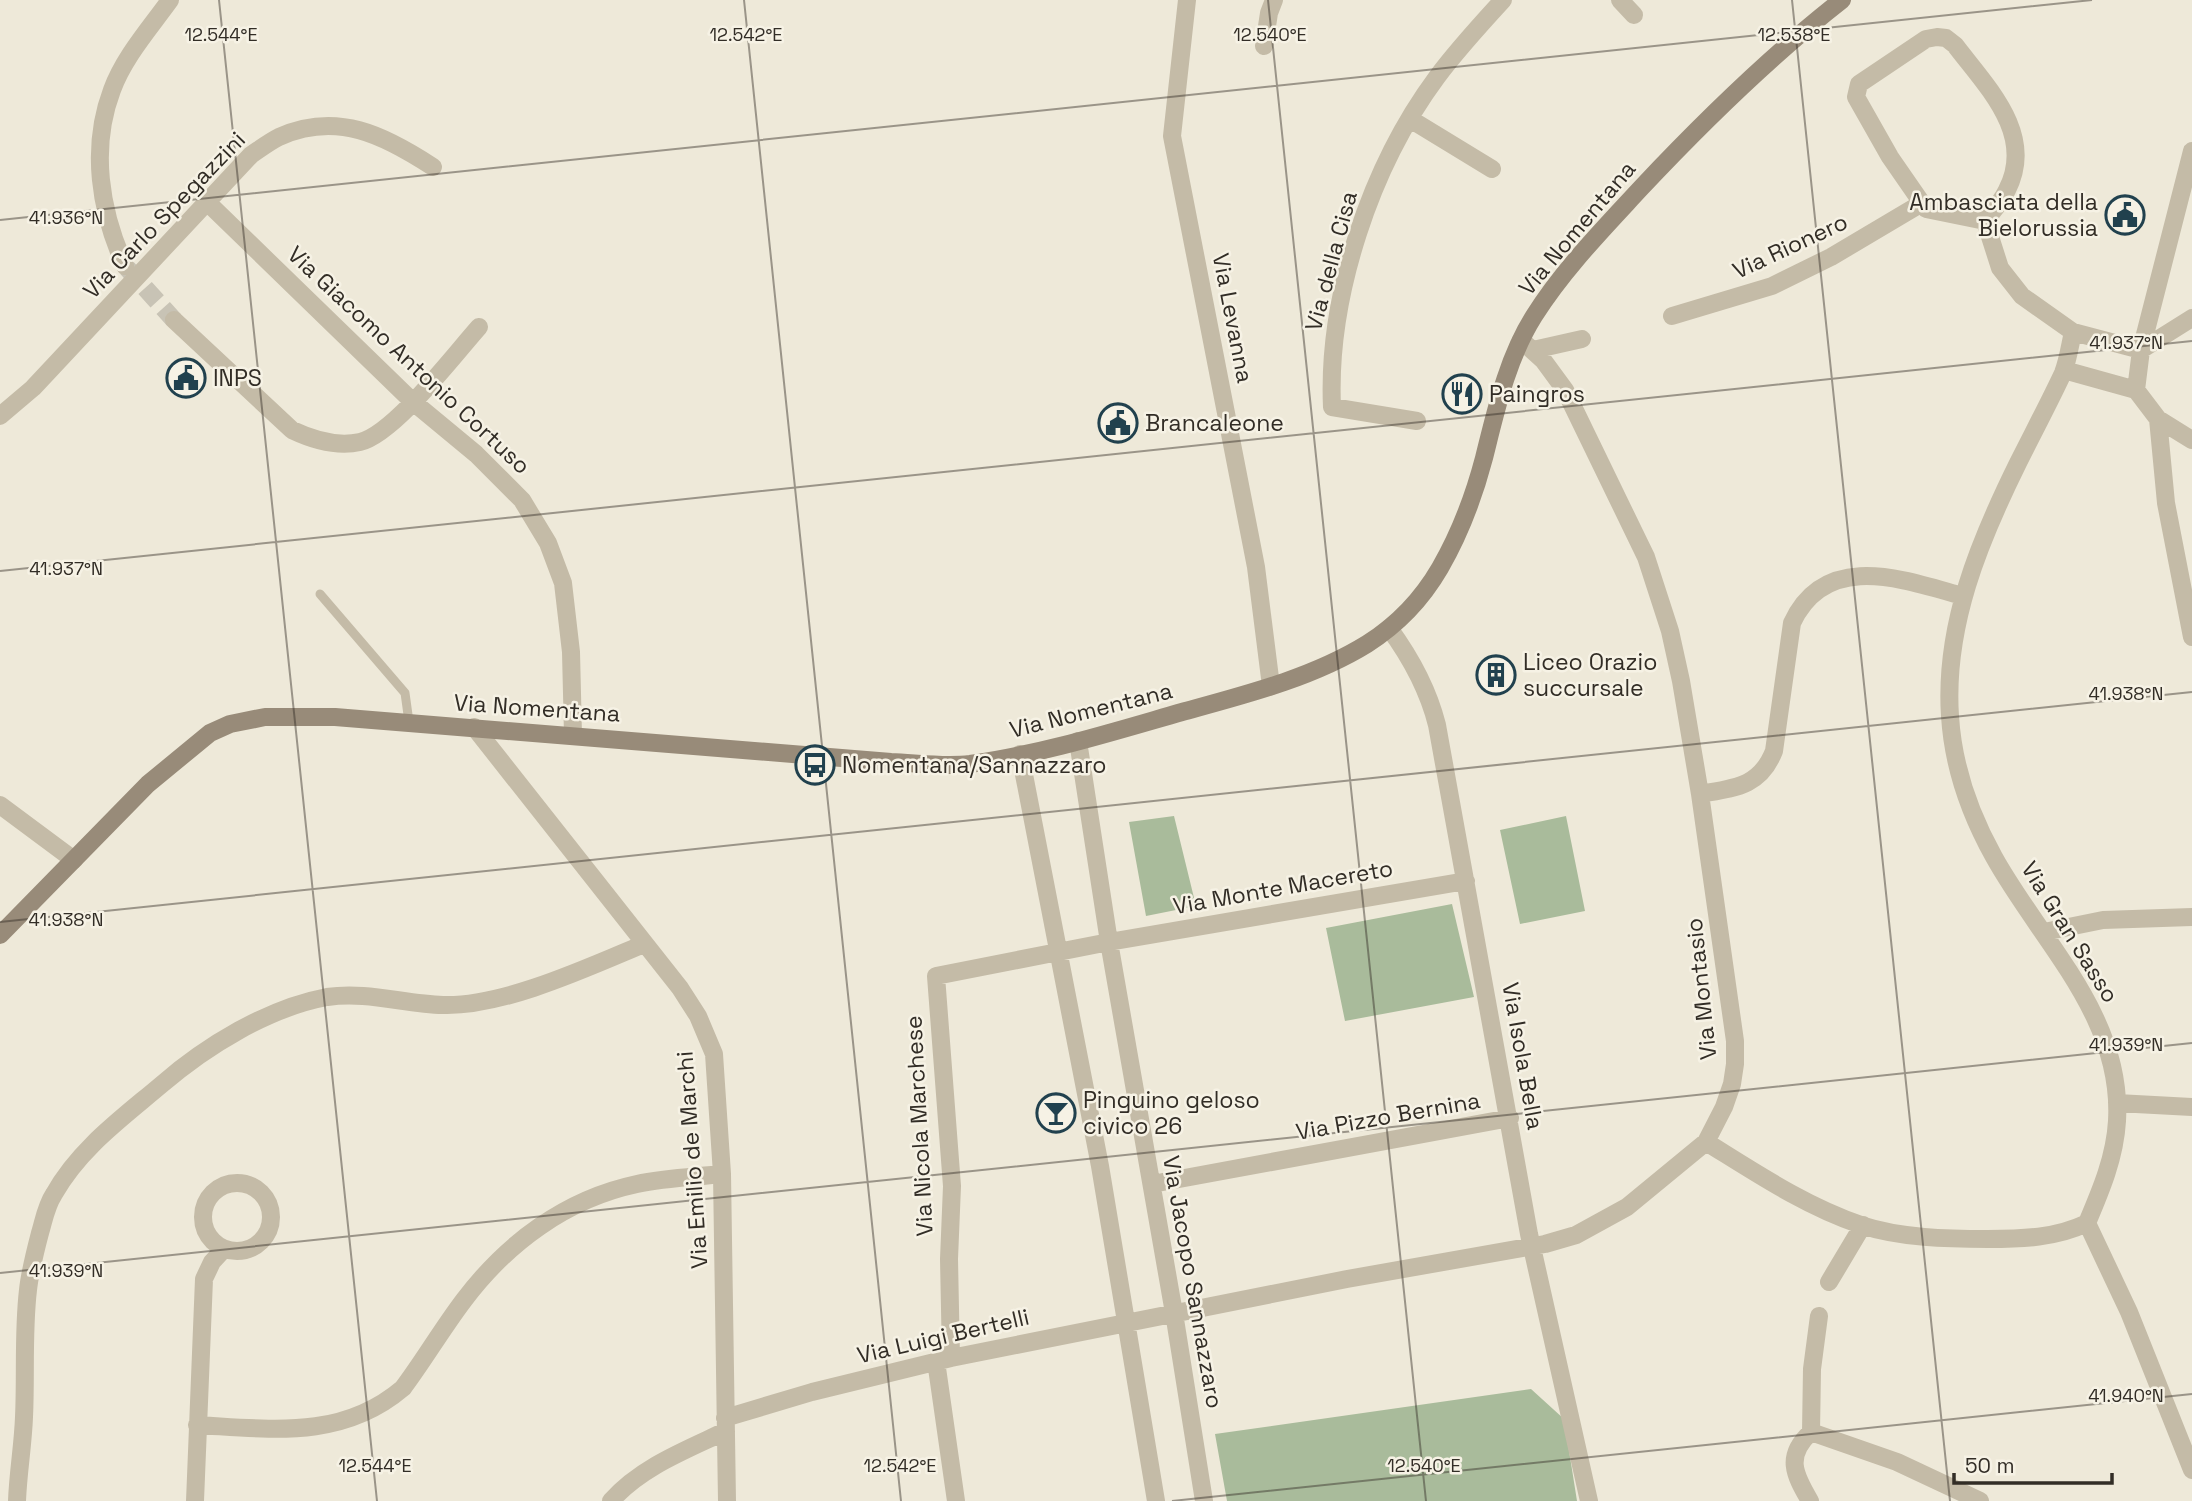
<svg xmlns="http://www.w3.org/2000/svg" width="2192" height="1501" viewBox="0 0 2192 1501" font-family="'Space Grotesk',sans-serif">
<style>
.green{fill:#a9bb9b}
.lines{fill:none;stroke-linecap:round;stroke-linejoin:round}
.minor-tunnel{stroke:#c8c3b5;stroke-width:18;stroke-dasharray:18 9;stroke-linecap:butt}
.service{stroke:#c4bba7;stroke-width:9}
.minor{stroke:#c4bba7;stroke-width:18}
.tertiary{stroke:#c4bba7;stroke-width:18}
.secondary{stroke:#988b79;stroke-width:18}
.ticks{fill:none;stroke:#322d26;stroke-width:2;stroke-opacity:0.45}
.labels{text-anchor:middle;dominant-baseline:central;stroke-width:5;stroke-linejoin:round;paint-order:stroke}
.poi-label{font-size:23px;fill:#322d26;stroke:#f6f2e5;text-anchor:start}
.street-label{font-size:23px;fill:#322d26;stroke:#f6f2e5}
.ticks-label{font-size:18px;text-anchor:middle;fill:#322d26;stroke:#f6f2e5;stroke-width:5;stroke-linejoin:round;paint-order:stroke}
</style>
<rect width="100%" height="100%" fill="#eee9d9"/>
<path class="green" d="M1174 816 1196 906 1146 916 1129 822Z
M1566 816 1585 911 1520 924 1500 830Z
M1452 904 1474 997 1345 1021 1326 928Z
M1531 1389 1564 1419 1577 1501H1227L1215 1434Z"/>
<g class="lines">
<path class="minor-tunnel" d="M127 268 174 320"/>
<path class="service" d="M320 594 405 693 409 722"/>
<path class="minor" d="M1187 0 1172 136 1256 567 1271 686
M1620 0 1634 15
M1937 37 1946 38 1955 45C1986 86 2036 134 2007 190 2002 201 1993 211 1985 221L1926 209 1890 157 1856 97 1859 84 1926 39Z
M1264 46 1269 13 1274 0
M1410 119 1492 169
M207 202 412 401 476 454 522 500 548 543 563 583 571 652 573 735
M1985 221 2000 268 2022 296 2073 332 2141 350
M125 266C100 211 90 148 112 90 124 57 150 28 170 0
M1672 316 1772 286 1831 257 1922 203
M174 320 292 430C313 440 337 447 360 442 394 434 454 355 479 327
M1533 350 1582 339
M2141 350 2192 318
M2064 370 2136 390
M2136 390 2158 419 2166 503 2192 637
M2136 390 2141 350 2192 151
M0 416 33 388 251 155C260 149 269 142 279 137 337 111 384 135 433 167
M2158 419 2192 440
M1417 421 1332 407C1327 296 1371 166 1437 77 1457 50 1480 25 1503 0
M1389 628C1411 658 1428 689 1437 725L1529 1234 1589 1501
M474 727 680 988 698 1016 714 1054 722 1174 727 1501
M1078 741 1109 942 1174 1313 1204 1501
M1020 754 1100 1166 1156 1501
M1700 794C1734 788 1760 787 1774 751L1792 623C1826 550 1904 580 1963 596
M2044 932 2103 920 2192 917
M2117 1103 2192 1107
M1706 1142C1756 1173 1805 1206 1861 1225 1900 1238 1948 1239 1988 1239 2022 1239 2056 1238 2087 1223 2101 1190 2115 1157 2117 1121 2123 1016 2041 942 1994 857 1970 814 1953 765 1950 716 1944 626 1979 542 2018 463 2033 433 2049 403 2063 373 2068 360 2070 345 2073 332
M203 1217a34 34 0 1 1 68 0a34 34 0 1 1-68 0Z
M1152 1184 1510 1118
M2087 1223 2129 1312 2192 1470
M1829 1282 1863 1225
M951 1358 949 1259 952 1186 936 976 1109 942 1466 881
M936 1361 956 1501
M725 1418 812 1392 951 1358 1347 1279 1545 1244 1576 1235 1627 1207 1706 1142 1724 1107 1732 1084 1735 1064V1041L1700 794 1681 681 1670 631 1646 557 1565 390 1543 360 1521 340
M197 1425C271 1429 342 1440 403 1388 424 1360 442 1329 464 1300 507 1243 566 1199 637 1184 665 1178 694 1177 722 1174
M1811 1432 1897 1462 1980 1501
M1811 1432 1812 1369 1819 1316
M17 1501C18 1473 23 1445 24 1417 26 1375 23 1332 28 1290 30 1271 35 1252 40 1233 44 1220 46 1206 54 1194 79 1149 122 1118 161 1085 206 1046 268 1008 327 997 367 991 404 1004 443 1005 503 1007 589 967 644 944
M195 1501 204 1279 212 1262 224 1249
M611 1501C641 1467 686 1450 726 1431
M1810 1501C1794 1474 1785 1456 1811 1432"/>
<path class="tertiary" d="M0 805 74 860"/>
<path class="secondary" d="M0 935 148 784 210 733 230 724 265 717H335L891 762C917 763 944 767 970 764 1042 754 1112 732 1182 712 1244 695 1312 678 1367 644 1397 625 1422 599 1440 568 1459 535 1474 496 1484 458 1496 410 1507 359 1534 316 1563 270 1603 229 1640 189 1703 122 1769 57 1842 0"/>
</g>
<path class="ticks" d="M219 0 377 1501M744 0 901 1501M1268 0 1426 1501M1792 0 1950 1501M0 220 2092 0M0 571 2192 341M0 922 2192 692M0 1273 2192 1043M1172 1501 2192 1394"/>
<defs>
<g id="civic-ring" transform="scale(2.0125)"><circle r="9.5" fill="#f6f2e5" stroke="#21414e" stroke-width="1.5"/><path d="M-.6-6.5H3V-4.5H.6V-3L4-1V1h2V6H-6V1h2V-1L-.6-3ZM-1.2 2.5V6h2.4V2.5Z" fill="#21414e"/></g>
<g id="restaurant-ring" transform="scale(2.0125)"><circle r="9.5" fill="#f6f2e5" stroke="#21414e" stroke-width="1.5"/><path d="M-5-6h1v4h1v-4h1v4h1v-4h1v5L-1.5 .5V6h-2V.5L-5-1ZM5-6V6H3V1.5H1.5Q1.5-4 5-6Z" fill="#21414e"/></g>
<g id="building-ring" transform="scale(2.0125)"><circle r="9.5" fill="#f6f2e5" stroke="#21414e" stroke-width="1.5"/><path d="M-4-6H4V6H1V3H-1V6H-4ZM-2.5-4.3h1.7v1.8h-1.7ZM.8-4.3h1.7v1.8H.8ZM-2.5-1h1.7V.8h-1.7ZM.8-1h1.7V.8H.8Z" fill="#21414e"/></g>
<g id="bus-ring" transform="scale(2.0125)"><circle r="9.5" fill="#f6f2e5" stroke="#21414e" stroke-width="1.5"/><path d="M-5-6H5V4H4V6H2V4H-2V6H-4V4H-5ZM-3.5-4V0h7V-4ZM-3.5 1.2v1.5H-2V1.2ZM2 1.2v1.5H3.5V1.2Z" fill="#21414e"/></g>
<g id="bar-ring" transform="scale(2.0125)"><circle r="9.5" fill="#f6f2e5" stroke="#21414e" stroke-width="1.5"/><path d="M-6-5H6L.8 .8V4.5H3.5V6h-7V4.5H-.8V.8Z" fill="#21414e"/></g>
</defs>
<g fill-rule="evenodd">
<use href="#civic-ring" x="2125" y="215"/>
<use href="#civic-ring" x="186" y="378"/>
<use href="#restaurant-ring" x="1462" y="394"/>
<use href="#civic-ring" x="1118" y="423"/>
<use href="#building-ring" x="1496" y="675"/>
<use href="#bus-ring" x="815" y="765"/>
<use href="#bar-ring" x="1056" y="1113"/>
</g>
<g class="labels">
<g class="poi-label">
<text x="2098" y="202" text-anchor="end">Ambasciata della<tspan x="2098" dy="26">Bielorussia</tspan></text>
<text x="213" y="378">INPS</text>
<text x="1489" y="394">Paingros</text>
<text x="1145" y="423">Brancaleone</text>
<text x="1523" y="662">Liceo Orazio<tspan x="1523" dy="26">succursale</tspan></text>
<text x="842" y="765">Nomentana/Sannazzaro</text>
<text x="1083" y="1100">Pinguino geloso<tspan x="1083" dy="26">civico 26</tspan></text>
</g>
<g class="street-label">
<text transform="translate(164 215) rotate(-46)">Via Carlo Spegazzini</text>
<text transform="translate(1577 228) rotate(-50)">Via Nomentana</text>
<text transform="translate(1790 246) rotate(-25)">Via Rionero</text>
<text transform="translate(1331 261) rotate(-75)">Via della Cisa</text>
<text transform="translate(1233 318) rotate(79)">Via Levanna</text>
<text transform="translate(409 360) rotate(43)">Via Giacomo Antonio Cortuso</text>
<text transform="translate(537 708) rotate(4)">Via Nomentana</text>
<text transform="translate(1091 710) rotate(-14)">Via Nomentana</text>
<text transform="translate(1283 887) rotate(-10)">Via Monte Macereto</text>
<text transform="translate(2070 932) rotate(58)">Via Gran Sasso</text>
<text transform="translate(1701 989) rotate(-96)">Via Montasio</text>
<text transform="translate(1523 1056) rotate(80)">Via Isola Bella</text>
<text transform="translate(1388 1116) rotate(-10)">Via Pizzo Bernina</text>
<text transform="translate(919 1126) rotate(-93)">Via Nicola Marchese</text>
<text transform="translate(692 1160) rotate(-94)">Via Emilio de Marchi</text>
<text transform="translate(1193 1282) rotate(80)">Via Jacopo Sannazzaro</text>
<text transform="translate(943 1336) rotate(-13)">Via Luigi Bertelli</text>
</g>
</g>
<g class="ticks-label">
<text x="221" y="41">12.544°E</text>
<text x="746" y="41">12.542°E</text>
<text x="1270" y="41">12.540°E</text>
<text x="1794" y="41">12.538°E</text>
<text x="66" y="224">41.936°N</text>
<text x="2126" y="349">41.937°N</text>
<text x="66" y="575">41.937°N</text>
<text x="2126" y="700">41.938°N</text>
<text x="66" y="926">41.938°N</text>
<text x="2126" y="1051">41.939°N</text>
<text x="66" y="1277">41.939°N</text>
<text x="2126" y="1402">41.940°N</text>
<text x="375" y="1472">12.544°E</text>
<text x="900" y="1472">12.542°E</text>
<text x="1424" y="1472">12.540°E</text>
</g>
<path d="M1954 1473v10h158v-10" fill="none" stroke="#322d26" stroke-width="3.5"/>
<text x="1965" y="1473" font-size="21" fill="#322d26" stroke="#f6f2e5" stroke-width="5" paint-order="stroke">50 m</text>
</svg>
